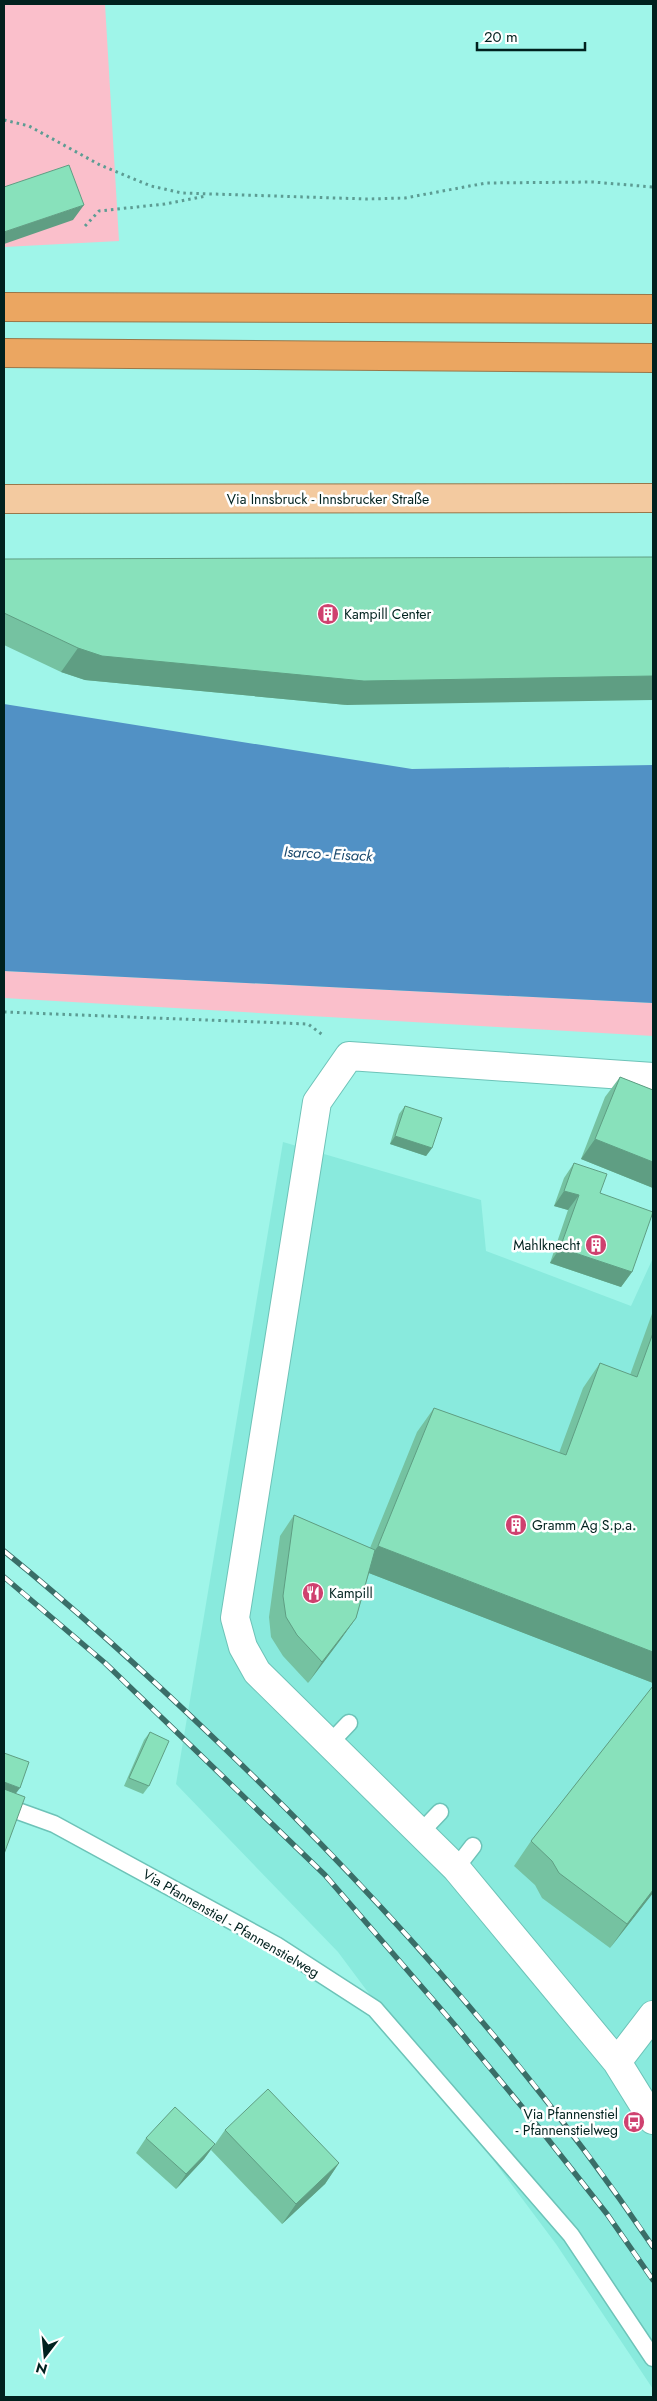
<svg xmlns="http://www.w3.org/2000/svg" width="657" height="2401" viewBox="0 0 657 2401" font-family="Jost,sans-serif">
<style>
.built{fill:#89eadd}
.green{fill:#fabfcb}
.water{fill:#5191c5}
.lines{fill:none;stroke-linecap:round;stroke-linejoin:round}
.service-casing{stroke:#6dc3b8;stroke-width:19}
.minor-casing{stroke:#6dc3b8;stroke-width:30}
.primary-casing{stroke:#99774a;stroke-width:30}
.motorway-casing{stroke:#99774a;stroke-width:30}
.path{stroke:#5c9c93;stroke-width:3;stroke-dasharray:2.5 4;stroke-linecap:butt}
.service{stroke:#fff;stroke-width:16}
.minor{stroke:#fff;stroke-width:28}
.primary{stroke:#f3caa0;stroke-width:28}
.motorway{stroke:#eba661;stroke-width:28}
.rail-casing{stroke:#3a6e68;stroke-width:5.5}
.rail{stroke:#fff;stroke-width:4;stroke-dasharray:11;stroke-linecap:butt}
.wall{fill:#75c2a1}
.shaded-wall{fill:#5f9e83}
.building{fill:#88e1bb;stroke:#5f9e83}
.labels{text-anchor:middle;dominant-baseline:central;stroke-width:5;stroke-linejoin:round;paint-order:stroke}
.street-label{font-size:14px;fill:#00211e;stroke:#fff}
.poi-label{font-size:14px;fill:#00211e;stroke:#fff;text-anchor:start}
.water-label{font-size:15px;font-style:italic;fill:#1c4b6f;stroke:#fff}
</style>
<rect width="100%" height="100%" fill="#9ff5e9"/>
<path class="built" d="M283 1142 481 1200 486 1251 631 1306 653 1258V2389L556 2244 338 1952 176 1784Z"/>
<path class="green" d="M4 4H105L119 241 4 247Z
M4 971 653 1003V1036L4 998Z"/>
<path class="water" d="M4 704 412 769 653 765V1003L4 971Z"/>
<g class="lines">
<g class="service-casing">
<path id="service" d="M329 1744 349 1723
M4 1806 54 1824 276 1945 375 2009 571 2235 653 2358
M420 1833 440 1812
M456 1868 473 1846"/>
</g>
<g class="minor-casing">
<path id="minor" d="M653 2015 617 2062 653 2120
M617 2062 456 1868 257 1672 243 1647 235 1618 317 1102 349 1056 653 1077"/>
</g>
<g class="primary-casing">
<path id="primary" d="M4 499 653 498"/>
</g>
<g class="motorway-casing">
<path id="motorway" d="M4 307 653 309
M4 353 653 358"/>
</g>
<path class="path" d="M4 120 29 126 100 165 151 186 182 193 367 199 405 198 486 183 593 182 653 187
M85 226 99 211 165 204 206 196
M4 1012 308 1024 324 1036"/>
<use href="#service" class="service"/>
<use href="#minor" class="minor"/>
<use href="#primary" class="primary"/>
<use href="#motorway" class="motorway"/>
<g class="rail-casing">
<path id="rail" d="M4 1551C79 1612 149 1676 219 1743 379 1896 529 2063 653 2247
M4 1577 105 1663 325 1875 453 2023 532 2119 607 2214 653 2280"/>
</g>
<use href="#rail" class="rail"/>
</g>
<path class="wall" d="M4 559 347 705 85 680 61 672 4 645Z
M620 1077 653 1090V1188L581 1159 605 1097Z
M405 1106 432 1148 426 1156 390 1144 399 1114Z
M574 1163 600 1193 632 1272 621 1287 550 1263 568 1210 554 1206 564 1178Z
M653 1311V1683L369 1573 356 1618 341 1639 308 1683 283 1656 271 1637 269 1617 280 1536 294 1515 370 1548 417 1432 434 1408 559 1453 583 1388 600 1363 630 1375Z
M653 1686V1893L610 1948 542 1898 535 1885 514 1866 531 1841Z
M150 1732 149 1786 143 1794 124 1786 144 1740Z
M225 2130 339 2163 325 2184 282 2224 211 2150Z
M146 2138 215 2144 204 2159 176 2189 136 2153Z"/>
<path class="shaded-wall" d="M84 205 73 220 4 244V232Z
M78 648 653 676V700L347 705 85 680 61 672Z
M395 1136 432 1148 426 1156 390 1144Z
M595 1139 653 1162V1188L581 1159Z
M564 1191 579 1195 568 1210 554 1206Z
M560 1248 632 1272 621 1287 550 1263Z
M378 1546 653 1652V1683L361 1570Z
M356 1618 341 1639 308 1683 322 1662Z
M4 1782 20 1788 14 1796 4 1792Z
M653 1890V1893L610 1948 627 1924Z
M215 2144 204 2159 176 2189 186 2174Z
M339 2163 325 2184 282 2224 296 2204Z"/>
<path class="building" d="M69 165 84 205 4 232V187Z
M653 557V676L364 681 102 656 78 648 4 613V559Z
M620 1077 653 1090V1162L595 1139Z
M405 1106 442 1118 432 1148 395 1136Z
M574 1163 607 1174 600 1193 653 1212 632 1272 560 1248 579 1195 564 1191Z
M653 1333V1652L378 1546 434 1408 566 1455 600 1363 637 1377Z
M294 1515 375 1550 356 1618 322 1662 297 1635 286 1617 283 1596Z
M653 1686V1890L627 1924 559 1873 552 1861 531 1841Z
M150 1732 169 1741 149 1786 129 1778Z
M4 1753 29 1762 20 1788 4 1782Z
M4 1789 25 1797 4 1854Z
M268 2089 339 2163 296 2204 225 2130Z
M175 2107 215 2144 186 2174 146 2138Z"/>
<defs>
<g id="building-disc" transform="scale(1.125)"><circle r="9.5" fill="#cf416f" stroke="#fff"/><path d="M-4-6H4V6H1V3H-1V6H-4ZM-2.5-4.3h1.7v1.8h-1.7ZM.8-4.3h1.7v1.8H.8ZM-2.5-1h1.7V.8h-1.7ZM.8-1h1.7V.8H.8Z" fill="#fff"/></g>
<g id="restaurant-disc" transform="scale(1.125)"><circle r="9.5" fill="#cf416f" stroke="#fff"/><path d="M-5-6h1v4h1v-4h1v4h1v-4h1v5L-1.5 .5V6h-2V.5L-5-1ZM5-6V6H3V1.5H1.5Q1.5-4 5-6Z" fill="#fff"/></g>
<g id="bus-disc" transform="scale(1.125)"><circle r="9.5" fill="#cf416f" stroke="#fff"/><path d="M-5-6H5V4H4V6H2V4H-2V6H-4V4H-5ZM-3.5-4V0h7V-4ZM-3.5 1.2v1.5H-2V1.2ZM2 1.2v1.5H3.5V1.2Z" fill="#fff"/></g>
</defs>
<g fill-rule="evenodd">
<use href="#building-disc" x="328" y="614"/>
<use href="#building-disc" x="596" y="1245"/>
<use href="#building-disc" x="516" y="1525"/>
<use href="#restaurant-disc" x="313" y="1593"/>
<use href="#bus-disc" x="634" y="2122"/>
</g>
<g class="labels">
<g class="street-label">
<text x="328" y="499">Via Innsbruck - Innsbrucker Straße</text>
<text transform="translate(231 1923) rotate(30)">Via Pfannenstiel - Pfannenstielweg</text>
</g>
<g class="poi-label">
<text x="344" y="614">Kampill Center</text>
<text x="580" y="1245" text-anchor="end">Mahlknecht</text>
<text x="532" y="1525">Gramm Ag S.p.a.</text>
<text x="329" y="1593">Kampill</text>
<text x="618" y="2114" text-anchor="end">Via Pfannenstiel<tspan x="618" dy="16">- Pfannenstielweg</tspan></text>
</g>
<g class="water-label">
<text transform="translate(328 854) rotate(3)">Isarco - Eisack</text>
</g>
</g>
<rect width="657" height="2401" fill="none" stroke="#00211e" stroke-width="10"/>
<g transform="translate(45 2356) rotate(196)" stroke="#ffffff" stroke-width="4" paint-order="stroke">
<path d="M0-4L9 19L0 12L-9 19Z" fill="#00211e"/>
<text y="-8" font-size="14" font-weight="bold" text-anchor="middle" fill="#00211e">N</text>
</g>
<path d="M477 42v8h108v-8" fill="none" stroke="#00211e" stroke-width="2.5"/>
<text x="484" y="42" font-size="15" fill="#00211e" stroke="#ffffff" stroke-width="4" paint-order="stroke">20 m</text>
</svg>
